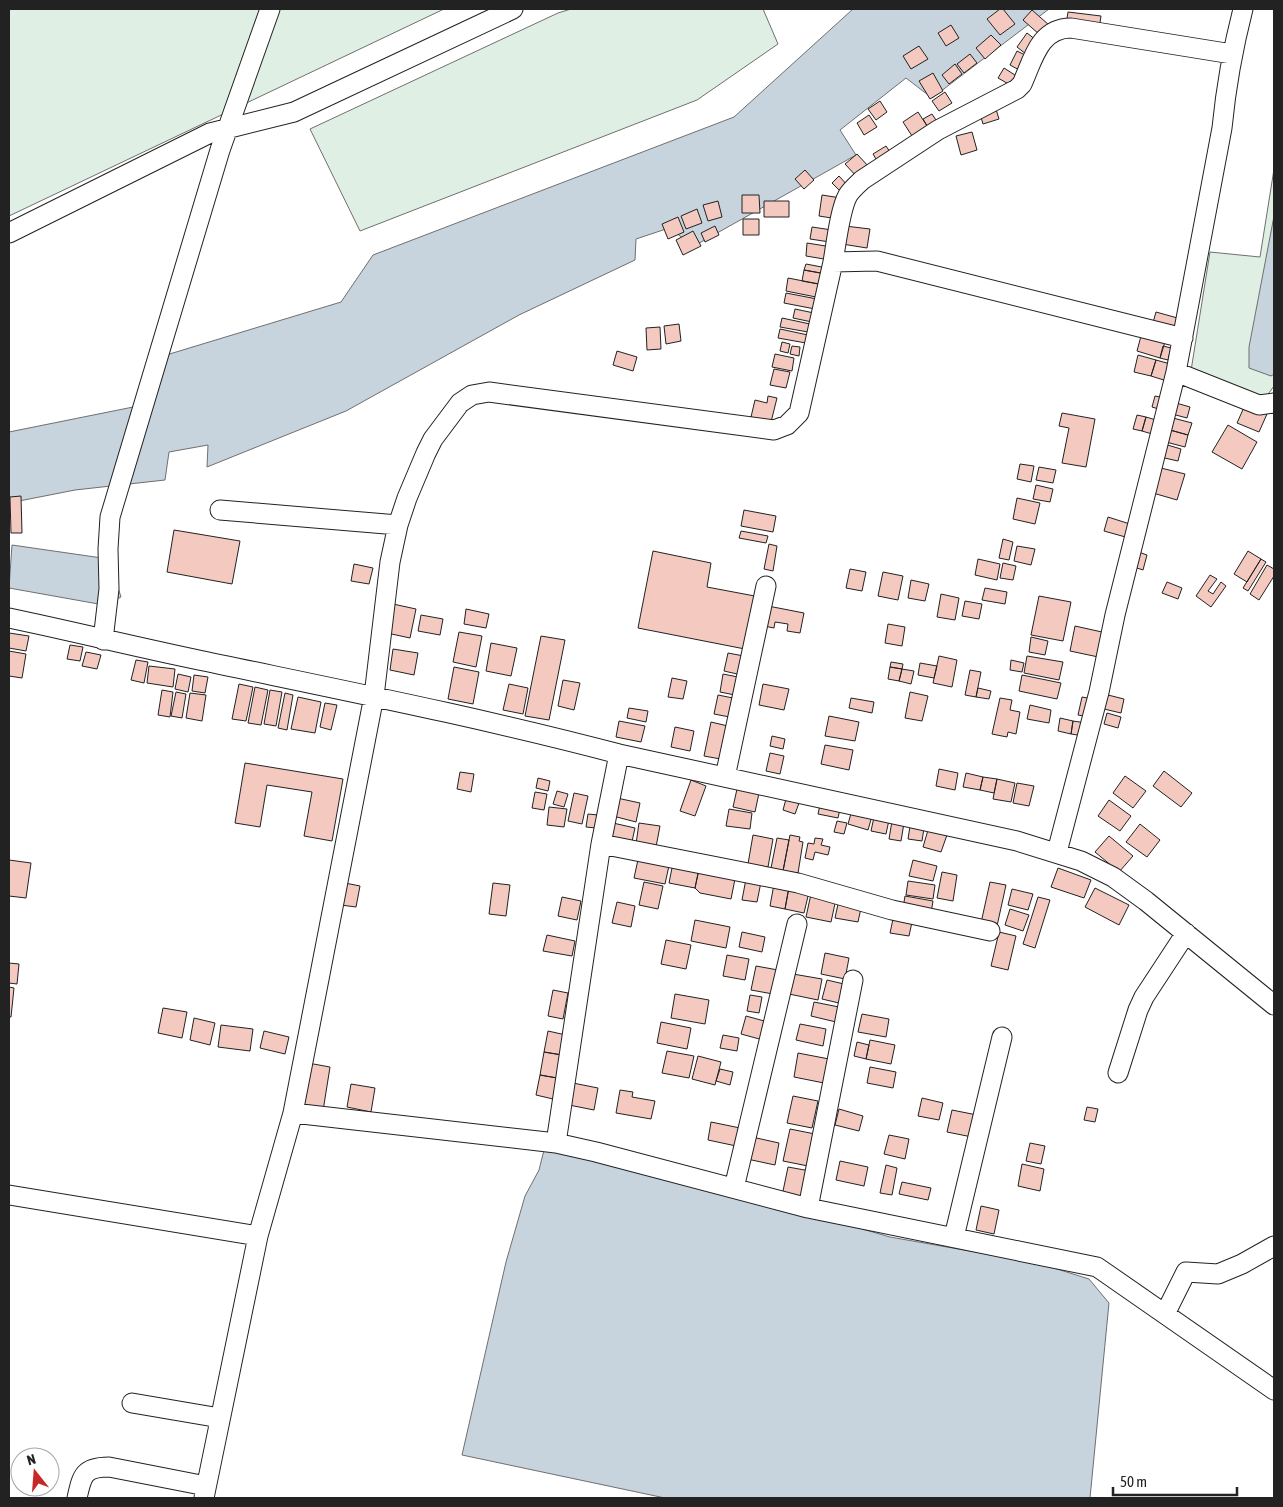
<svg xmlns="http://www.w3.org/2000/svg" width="1283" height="1507" viewBox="0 0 1283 1507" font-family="'Asap Condensed',sans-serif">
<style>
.green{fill:#e0efe3;stroke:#6f6f6f}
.water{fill:#c7d3dd;stroke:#6f6f6f}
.building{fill:#f3c9c0;stroke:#222}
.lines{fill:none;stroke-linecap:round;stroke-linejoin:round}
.minor-casing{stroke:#222;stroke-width:21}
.minor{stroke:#fff;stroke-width:19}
</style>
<rect width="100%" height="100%" fill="#fff"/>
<path class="green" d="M9 9H444L9 216Z
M571 9H763L778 44 697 100 360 231 310 129 558 13Z
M1274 169V386L1266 397 1190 377 1210 252 1260 257Z"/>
<path class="water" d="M853 9H1049L932 98 906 78 840 130 856 155 694 246 669 228 636 239 635 260 519 315 346 411 207 467 208 445 169 452 165 480 75 490 9 503V432L153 403 163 356 341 302 373 255 734 117Z
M1274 216V374L1271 376 1249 368V347Z
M12 545 109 559 121 597 104 605 9 588Z
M544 1150 600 1157 814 1215 890 1237 1038 1263 1089 1279 1109 1303 1090 1498H665L462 1455 506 1262 525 1196 539 1170Z"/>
<path class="building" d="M1000 9H1003L1015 24 1000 35 987 19Z
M1032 10 1049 25 1040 35 1023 20Z
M1068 12 1101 16 1099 29 1066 25Z
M951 25 959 38 946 46 938 33Z
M1027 33 1036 40 1026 54 1017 47Z
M991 35 1001 45 985 59 976 48Z
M919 46 928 59 911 69 903 56Z
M1017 51 1029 57 1021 71 1010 65Z
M970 54 977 63 964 73 957 64Z
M955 64 962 74 949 84 942 75Z
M1004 68 1018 77 1012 86 998 78Z
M933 73 943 91 930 99 919 81Z
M945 92 952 103 939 111 932 101Z
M880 101 887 112 876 120 868 109Z
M995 106 999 119 983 124 979 110Z
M918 112 929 129 914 139 903 122Z
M932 114 938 123 929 129 923 119Z
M869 115 877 127 864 135 857 123Z
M972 132 977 150 961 155 956 136Z
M886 146 892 155 879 164 873 154Z
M857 154 869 167 857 177 845 164Z
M805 170 814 180 804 189 795 179Z
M839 176 849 187 843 194 832 183Z
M742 195H759L760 213H742Z
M822 195 841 198 838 219 819 216Z
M718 201 722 217 708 221 703 205Z
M764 201H789V217H764Z
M697 209 702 223 686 229 681 216Z
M678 217 684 232 668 239 662 224Z
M743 219H759V235H743Z
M715 226 719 235 705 242 701 233Z
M845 226 870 229 867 248 842 244Z
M812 227 832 230 830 242 810 239Z
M693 231 701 246 683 255 676 240Z
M807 243 832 247 830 260 806 256Z
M806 264 827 268 826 274 804 270Z
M804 270 826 274 824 285 802 281Z
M788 278 824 285 821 298 786 291Z
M786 293 817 299 815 309 784 303Z
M795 309 814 313 812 322 793 318Z
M1156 312 1181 319 1177 333 1152 326Z
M782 318 810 324 808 332 780 327Z
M679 324 681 341 666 344 664 326Z
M660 327 661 349 647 350 646 328Z
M780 329 808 335 806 343 778 338Z
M1141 336 1165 342 1160 358 1137 351Z
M782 342 790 344 788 353 780 351Z
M792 346 800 347 799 356 790 354Z
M1163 346 1171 348 1168 360 1160 358Z
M617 351 637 357 633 371 613 365Z
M775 354 794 358 792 371 772 367Z
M1138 355 1156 360 1151 376 1134 372Z
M1156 360 1174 365 1170 382 1151 376Z
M774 369 790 372 786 388 770 385Z
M768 396 777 398 771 422 751 417 755 400 767 403Z
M1155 396 1165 398 1162 410 1152 407Z
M1176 403 1190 407 1187 418 1172 414Z
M1245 405 1267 414 1259 432 1237 423Z
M1062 413 1095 419 1086 467 1062 463 1069 428 1059 426Z
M1137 415 1146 417 1142 431 1133 429Z
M1146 417 1156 420 1152 434 1142 431Z
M1173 418 1192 423 1188 435 1170 430Z
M1228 425 1257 442 1242 469 1212 452Z
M1170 430 1188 435 1185 447 1166 442Z
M1164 444 1181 449 1178 461 1160 457Z
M1020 464 1034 466 1031 482 1017 479Z
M1039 467 1056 470 1053 483 1036 480Z
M1161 468 1185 474 1177 500 1153 493Z
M1036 485 1053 489 1050 502 1033 499Z
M21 496 22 533H11L10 497Z
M1017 498 1040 503 1035 524 1013 519Z
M744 510 776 516 773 532 741 526Z
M1108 517 1133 525 1129 538 1104 531Z
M174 530 240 541 232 584 167 572Z
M741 531 768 536 766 543 739 538Z
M1003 539 1013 542 1009 560 999 558Z
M769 544 777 546 773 571 764 569Z
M1017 546 1035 549 1031 565 1014 561Z
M1133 550 1147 555 1143 570 1128 565Z
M653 551 711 563 707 587 760 597 750 650 638 628Z
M1248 551 1261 559 1247 582 1234 574Z
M978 559 1000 564 997 580 975 575Z
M1261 559 1266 562 1248 591 1243 588Z
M1003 563 1016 566 1013 580 1000 578Z
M354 564 373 568 369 584 351 581Z
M1267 565 1274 569V576L1259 600 1250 594Z
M850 569 866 572 862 591 846 588Z
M883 572 903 576 898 600 878 596Z
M1210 575 1217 579 1208 591 1213 594 1221 582 1226 586 1211 607 1196 596Z
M911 580 929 584 925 601 908 598Z
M1167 582 1182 588 1178 599 1162 593Z
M985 588 1007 592 1005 604 982 600Z
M941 594 959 598 955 620 937 617Z
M1039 596 1071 602 1063 641 1031 635Z
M965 601 982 604 979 619 962 616Z
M393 604 416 609 410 638 387 633Z
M768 606 804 613 800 633 787 631 788 624 775 622 774 628 764 626Z
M466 609 489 614 486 628 464 624Z
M421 615 443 619 440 635 418 631Z
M888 624 905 627 902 646 885 643Z
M1075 626 1102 632 1103 658 1070 651Z
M459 632 482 636 476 667 453 662Z
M9 633 29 636 26 651 9 648Z
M541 636 565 640 549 720 525 716Z
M1031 637 1048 641 1045 655 1029 652Z
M491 643 517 648 511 676 486 671Z
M70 645 83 647 80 661 67 659Z
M393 649 418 653 414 675 390 670Z
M9 651 26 654 22 678 9 676Z
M86 652 101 655 97 669 82 666Z
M728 653 749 657 746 676 724 671Z
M939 656 957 660 952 687 933 683Z
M1027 656 1063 662 1059 680 1024 673Z
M136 660 148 662 144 683 131 680Z
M1011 660 1024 663 1022 672 1010 670Z
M891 662 903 664 902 669 890 667Z
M920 663 937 666 934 678 918 675Z
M149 666 175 669 173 687 147 683Z
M454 667 479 672 473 704 448 699Z
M890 667 902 669 899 681 888 679Z
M902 669 914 671 911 684 899 681Z
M970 670 981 672 976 697 965 695Z
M178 674 191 677 188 692 175 689Z
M723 674 743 678 740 696 720 692Z
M194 675 208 677 205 693 192 691Z
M1022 675 1061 683 1057 699 1019 691Z
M672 678 687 681 683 699 668 697Z
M563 680 580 683 574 710 558 706Z
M239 684 253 687 246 721 232 719Z
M509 684 528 688 523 714 503 710Z
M763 684 789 689 784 710 759 705Z
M255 687 268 690 261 725 248 723Z
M978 688 991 691 989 699 976 697Z
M162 690 173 692 170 717 158 715Z
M270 690 282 692 276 726 264 724Z
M176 692 186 694 182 718 171 716Z
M910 692 928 696 922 721 905 718Z
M190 693 206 695 202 721 186 718Z
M285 693 293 695 287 730 278 728Z
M718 695 738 699 735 718 714 714Z
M1108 695 1124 699 1121 713 1104 709Z
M298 697 321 702 315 733 291 729Z
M1082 697 1093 699 1089 717 1078 715Z
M851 698 874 702 872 713 849 708Z
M1000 698 1012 700 1010 710 1020 712 1016 734 1008 732 1007 737 992 734Z
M325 703 337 705 331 730 320 727Z
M1030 705 1051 710 1049 723 1027 719Z
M629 708 648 711 646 722 627 718Z
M1107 713 1121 717 1118 728 1104 724Z
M829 716 859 722 855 741 825 736Z
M1060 718 1073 721 1071 734 1058 731Z
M619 721 645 726 641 742 616 737Z
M1073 721 1086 723 1084 736 1071 734Z
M711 722 732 727 726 760 704 756Z
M675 727 694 731 690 751 671 747Z
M772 736 785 739 783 749 770 746Z
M825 745 853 750 849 770 821 764Z
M770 753 784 756 780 774 766 771Z
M245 763 343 779 332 841 304 836 312 792 267 785 260 827 235 823Z
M939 769 958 773 955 790 936 786Z
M1164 771 1192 793 1181 807 1153 786Z
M460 772 474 774 471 792 457 789Z
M966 773 983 777 980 790 963 787Z
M1125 776 1146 791 1133 808 1113 793Z
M983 777 997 779 994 793 980 790Z
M538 778 550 781 548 791 536 788Z
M997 779 1015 783 1011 802 993 799Z
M691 780 706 786 695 816 680 811Z
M1017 783 1034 786 1029 806 1013 803Z
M737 789 759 793 755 812 733 807Z
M557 791 568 794 564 807 553 804Z
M535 792 547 794 544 810 532 808Z
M574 793 588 796 582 824 568 821Z
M617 798 640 803 636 822 613 816Z
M786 799 799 803 795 814 783 810Z
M1109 800 1131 816 1120 831 1098 816Z
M820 805 840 809 838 818 818 814Z
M549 807 567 809 564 827 547 825Z
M729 809 752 813 750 829 726 826Z
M852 810 872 816 868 830 848 824Z
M588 814 598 815 596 828 586 827Z
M874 817 889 820 886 834 871 831Z
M837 821 847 823 844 834 834 832Z
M892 821 904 823 901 841 889 839Z
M613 823 635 828 631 846 610 841Z
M639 823 660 826 656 847 636 844Z
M1140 824 1160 840 1147 857 1126 842Z
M910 826 924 828 922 841 908 839Z
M928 830 947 835 941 852 923 847Z
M753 835 773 839 768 867 748 864Z
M790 835 800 837 799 841 803 842 798 873 783 871Z
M1109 836 1133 856 1119 872 1095 852Z
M777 838 789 840 783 871 771 868Z
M815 838 823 839 821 845 830 847 828 855 815 852 813 860 805 858 808 843 814 844Z
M639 855 670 861 665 884 634 878Z
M9 860 31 863 26 898 9 896Z
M913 860 937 866 933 881 909 876Z
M673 863 699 869 695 888 669 883Z
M1058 868 1091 880 1084 898 1051 887Z
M699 869 736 874 731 899 700 893 695 888Z
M942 872 957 875 953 901 937 898Z
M746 879 761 882 757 902 742 900Z
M908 881 935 885 933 899 906 895Z
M644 882 663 886 658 909 639 905Z
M990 882 1006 885 997 926 981 923Z
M345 883 360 886 356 907 341 905Z
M493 883 510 885 506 916 489 914Z
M774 884 789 887 785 909 770 906Z
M789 887 809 892 804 913 785 909Z
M1095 888 1129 905 1119 925 1085 907Z
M1012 889 1033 894 1028 910 1008 905Z
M811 894 836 899 831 922 806 917Z
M905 896 933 901 931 913 903 908Z
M562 897 581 901 577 920 558 916Z
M1038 897 1050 900 1035 948 1023 944Z
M617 902 635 906 631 927 612 923Z
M838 904 861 908 858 922 835 918Z
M1010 909 1029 915 1023 931 1005 925Z
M893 919 912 922 909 936 890 933Z
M695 920 730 927 726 948 691 941Z
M742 932 765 937 762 952 739 947Z
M999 932 1016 936 1008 970 991 966Z
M547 935 575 941 572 956 543 951Z
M666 940 691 945 686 969 661 964Z
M825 953 849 958 845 979 821 974Z
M727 955 749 959 745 980 723 976Z
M9 963 19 964 17 984 9 983Z
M756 966 778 970 773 994 751 990Z
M793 974 822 979 818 1000 789 994Z
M827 980 844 984 839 1003 822 999Z
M9 987 14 988 11 1017H9Z
M553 990 568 993 563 1019 548 1016Z
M675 994 709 1000 705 1024 671 1018Z
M750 995 762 997 759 1013 747 1011Z
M814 1002 839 1007 836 1022 811 1016Z
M163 1008 187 1012 182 1038 158 1033Z
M862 1014 889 1019 886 1037 858 1032Z
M746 1016 768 1022 763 1040 741 1034Z
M194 1018 215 1023 210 1045 190 1040Z
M661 1022 691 1028 687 1049 657 1043Z
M800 1024 826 1029 823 1046 796 1040Z
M221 1025 253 1029 250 1051 218 1047Z
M264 1031 289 1037 285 1054 260 1048Z
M548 1031 566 1035 562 1055 544 1052Z
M723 1035 739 1038 737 1051 720 1048Z
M870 1040 895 1045 891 1064 866 1059Z
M857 1042 869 1045 866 1059 854 1056Z
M667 1051 694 1056 689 1078 662 1073Z
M544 1052 562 1055 557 1078 540 1075Z
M798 1053 829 1059 824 1083 794 1077Z
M698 1056 721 1062 715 1085 692 1079Z
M308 1063 330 1067 323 1111 301 1108Z
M870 1067 896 1072 893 1088 867 1083Z
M720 1069 733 1072 730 1085 716 1081Z
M540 1075 557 1078 553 1099 536 1095Z
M573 1083 598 1088 594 1110 569 1105Z
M351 1084 375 1088 371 1112 347 1107Z
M620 1090 633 1092 632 1097 655 1101 651 1119 616 1113Z
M793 1096 818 1101 812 1128 787 1123Z
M922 1098 943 1103 939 1120 918 1116Z
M1087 1107 1098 1109 1095 1122 1084 1120Z
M839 1109 863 1116 859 1131 835 1125Z
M952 1110 977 1115 972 1137 947 1132Z
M711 1122 745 1129 741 1147 708 1140Z
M790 1129 815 1134 808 1166 783 1161Z
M889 1135 909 1139 905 1159 884 1154Z
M752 1137 779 1143 775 1165 747 1159Z
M1030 1143 1045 1146 1041 1164 1026 1161Z
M840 1161 868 1167 864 1186 836 1180Z
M1022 1164 1044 1169 1040 1191 1018 1186Z
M886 1165 897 1168 892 1195 880 1193Z
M788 1167 810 1171 804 1200 782 1196Z
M902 1182 931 1188 928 1200 899 1194Z
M981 1206 999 1210 994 1234 976 1230Z"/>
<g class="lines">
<g class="minor-casing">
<path id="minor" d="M9 233 210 133 294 112 513 9
M833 262C836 245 840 209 848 195 852 189 857 185 862 180L938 130 1017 89 1022 84C1033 60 1039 28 1071 28L1232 54
M1176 372 1222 128C1226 87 1233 48 1243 9
M220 510 398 525
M9 618C71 631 132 646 194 659 336 689 479 717 619 754L1017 841 1081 861 1113 877 1146 901 1274 1005
M103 640 109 589 108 549 110 517 220 150 270 9
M725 777 766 586
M601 844 798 883 892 910 990 931
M1057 852 1099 692 1115 615 1176 372 1259 405 1274 403
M1118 1073 1138 1010 1144 997 1186 933
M293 1113 556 1143 596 1152 808 1208 1097 1267 1274 1390
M556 1143 601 844 619 754
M734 1188 797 924
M9 1195 258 1236
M808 1208 853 980
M954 1237 1002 1037
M1165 1314 1186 1272 1218 1274 1242 1264 1274 1246
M132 1403 220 1418
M77 1498C82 1476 83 1467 109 1467L206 1486
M204 1498 258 1236 293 1113 374 696 390 562 398 525 407 498 426 453 433 439 460 403 472 395 489 392 774 430 787 425 799 413 833 262 877 261 1183 338"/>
</g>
<use href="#minor" class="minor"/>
</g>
<rect width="1283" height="1507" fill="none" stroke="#222222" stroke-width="20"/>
<g transform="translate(35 1472) rotate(343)"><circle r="24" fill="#ffffff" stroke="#a7a7a7"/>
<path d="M0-4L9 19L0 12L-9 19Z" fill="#c62828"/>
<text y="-8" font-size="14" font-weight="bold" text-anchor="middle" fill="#222222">N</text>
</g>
<path d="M1113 1487v8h124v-8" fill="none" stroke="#222222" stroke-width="2.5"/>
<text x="1120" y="1487" font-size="15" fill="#222222" stroke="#ffffff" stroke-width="4" paint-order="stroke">50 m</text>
</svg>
